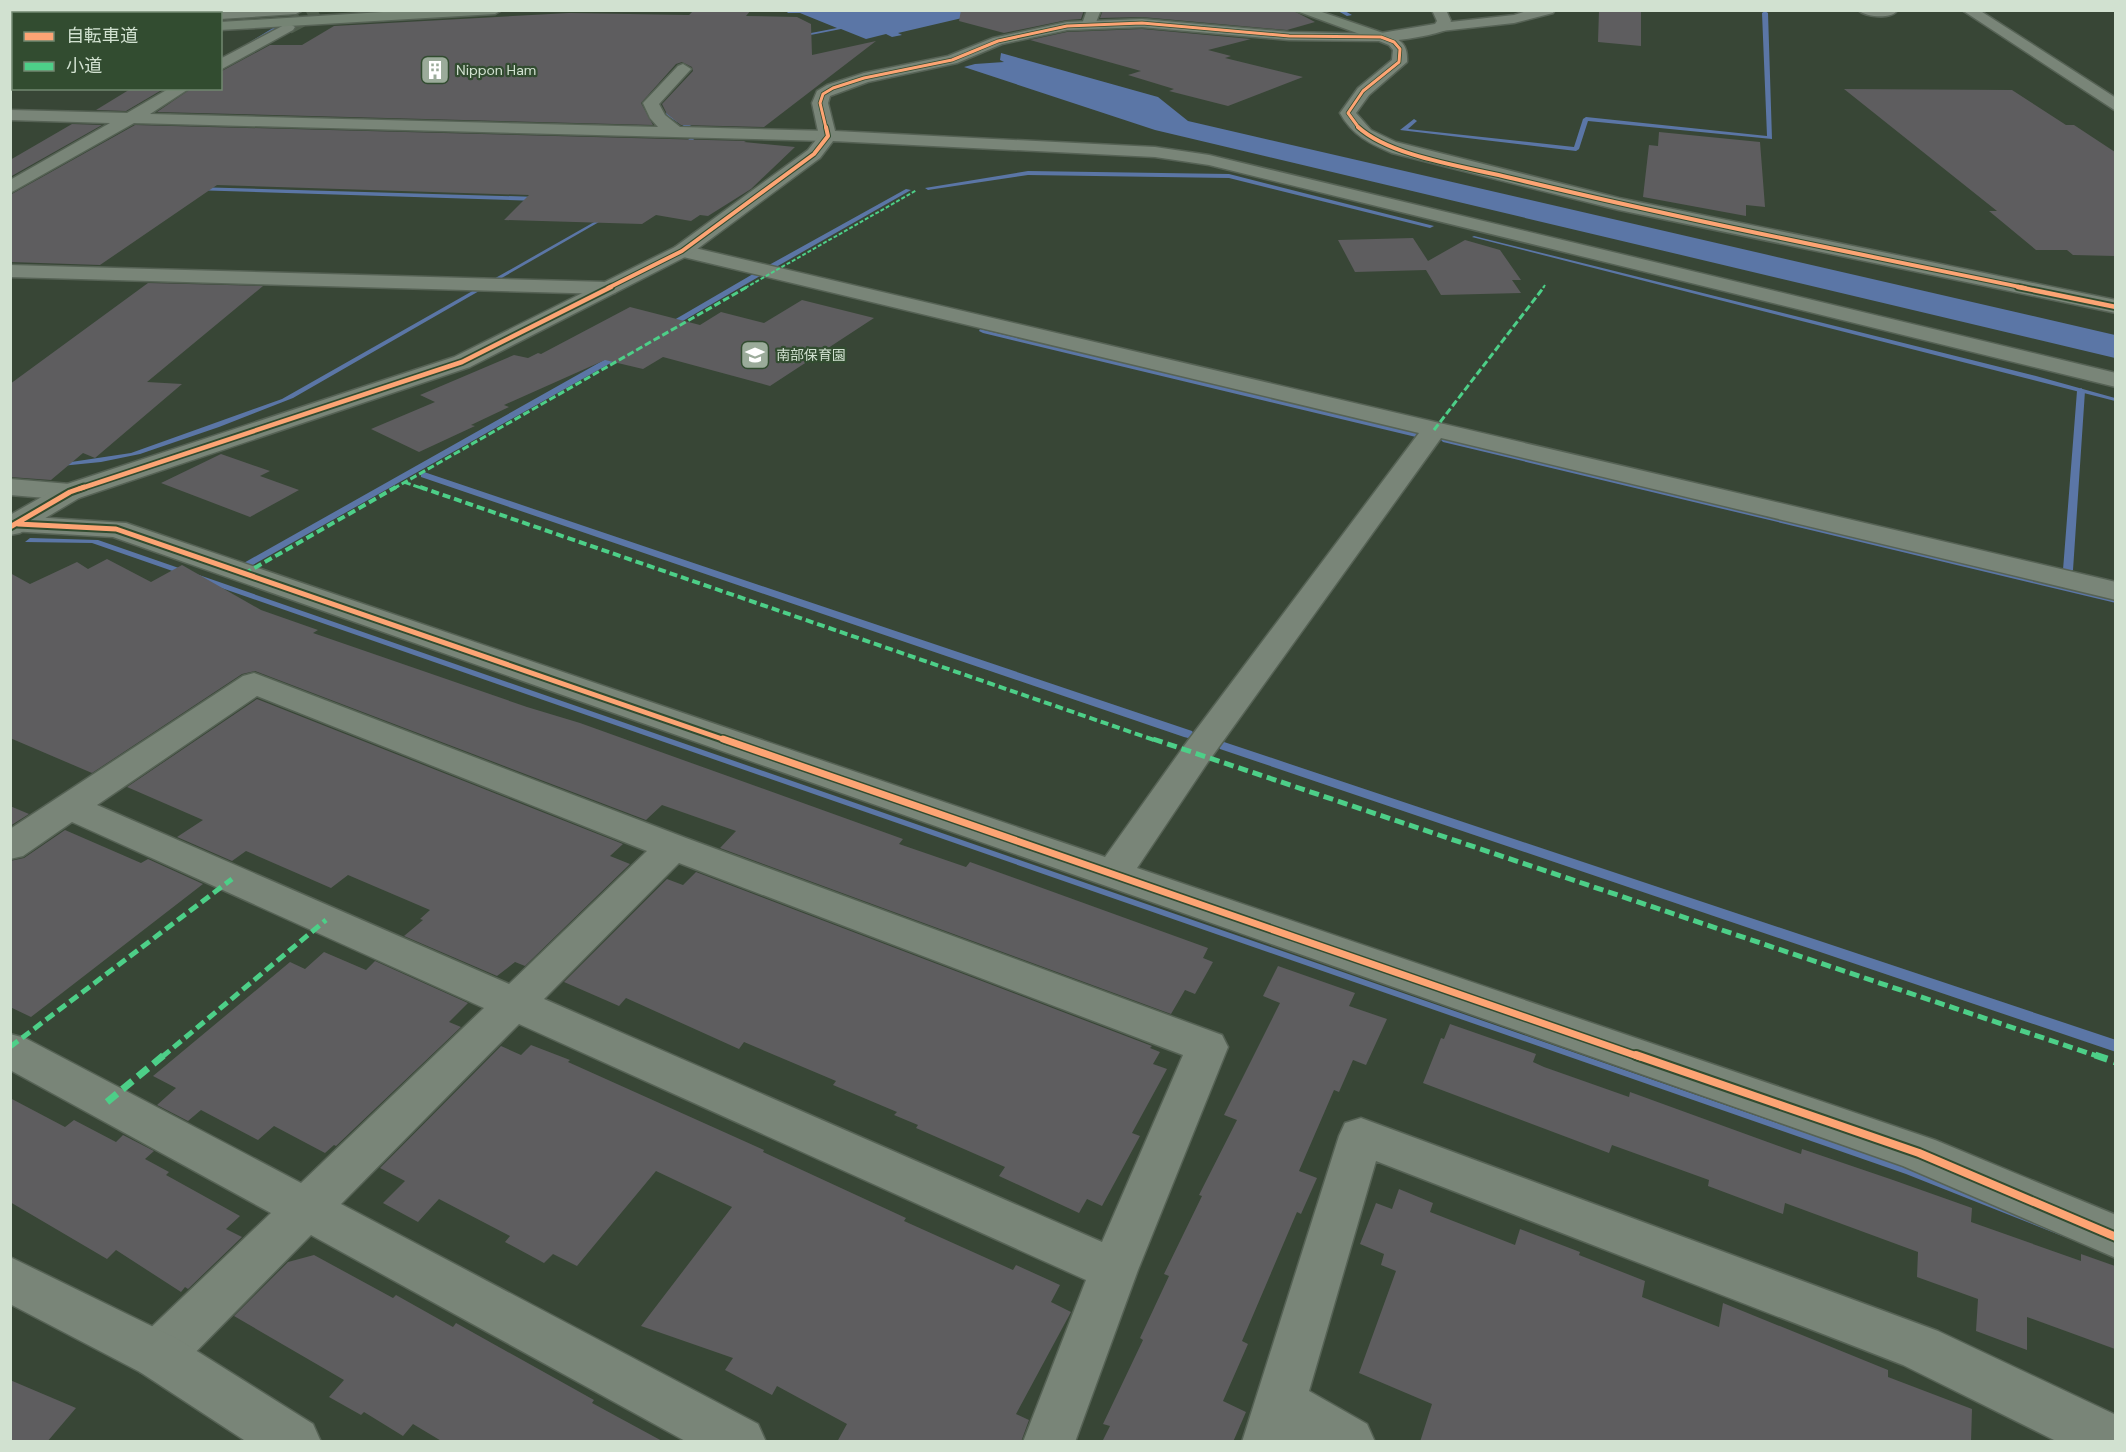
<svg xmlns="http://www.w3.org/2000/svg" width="2126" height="1452" viewBox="0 0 2126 1452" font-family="'DM Sans','Noto Sans JP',sans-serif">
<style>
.water{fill:#5b76a6}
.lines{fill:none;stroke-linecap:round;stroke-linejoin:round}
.stream{fill:#5b76a6;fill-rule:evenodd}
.building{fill:#5e5d5f}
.minor-tunnel{stroke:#4f5d4d;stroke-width:15;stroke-dasharray:15 8;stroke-linecap:butt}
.minor-casing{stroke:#566255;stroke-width:3}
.tertiary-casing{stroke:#566255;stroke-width:3}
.secondary-casing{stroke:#566255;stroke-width:3}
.trunk-casing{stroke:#566255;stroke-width:3}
.minor{fill:#798578;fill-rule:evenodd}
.tertiary{fill:#798578;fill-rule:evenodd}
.secondary{fill:#798578;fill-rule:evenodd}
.trunk{fill:#758474;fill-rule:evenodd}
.quiet-far4{stroke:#4dcf88;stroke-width:2;stroke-dasharray:4 2;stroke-linecap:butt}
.quiet-far3{stroke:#4dcf88;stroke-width:3;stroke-dasharray:7 3;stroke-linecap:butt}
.quiet-far2{stroke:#4dcf88;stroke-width:4;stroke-dasharray:8 4;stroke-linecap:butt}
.quiet-far1{stroke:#4dcf88;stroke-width:5;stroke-dasharray:10 5;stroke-linecap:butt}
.quiet{stroke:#4dcf88;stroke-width:7;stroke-dasharray:13 7;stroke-linecap:butt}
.cycleway-far5-casing{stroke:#324c30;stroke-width:4.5}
.cycleway-far4-casing{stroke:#324c30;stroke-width:6}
.cycleway-far3-casing{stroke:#324c30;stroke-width:8}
.cycleway-far2-casing{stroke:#324c30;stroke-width:9}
.cycleway-far1-casing{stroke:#324c30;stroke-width:10}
.cycleway-casing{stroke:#324c30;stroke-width:12}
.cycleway-far5{stroke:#fda474;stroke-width:3}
.cycleway-far4{stroke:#fda474;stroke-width:4}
.cycleway-far3{stroke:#fda474;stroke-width:4.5}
.cycleway-far2{stroke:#fda474;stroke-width:5}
.cycleway-far1{stroke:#fda474;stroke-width:7}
.cycleway{stroke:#fda474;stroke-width:8}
.labels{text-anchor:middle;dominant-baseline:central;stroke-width:4.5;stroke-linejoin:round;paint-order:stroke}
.far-poi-label{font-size:14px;fill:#d1e1d0;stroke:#324c30;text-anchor:start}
</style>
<rect width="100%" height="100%" fill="#384636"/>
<path class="water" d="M786 11H1028L975 15 898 33 902 35 892 37 886 34 866 39 841 29 785 40 671 113 696 129 697 136 632 203 293 398 219 427 140 454 101 462 11 471 131 453 282 399 626 204 692 136 687 128 666 115 667 111 780 39 837 28 800 13H788Z
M1001 53 1158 97 1188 121 2115 335V358L1155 130 964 67 975 64 1004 62 1000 60Z
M1474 236 2036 376 2115 398V401L1472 237Z
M30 538 98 540 1907 1168 2115 1252V1257L1906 1174 92 543 25 542Z"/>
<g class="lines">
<path class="stream" d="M1336 10H1343L1352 15 1347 16Z
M1765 11 1768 13 1772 139 1588 121 1579 149 1576 151 1400 130 1414 119 1417 121 1408 129 1574 147 1583 119 1586 117 1767 136 1762 13Z
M10 26H14V30H10Z
M273 28 278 29 255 43 250 42Z
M10 57H14V61H10Z
M1028 171 1229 174 1434 226 1430 228 1229 178 1028 175 928 190 925 188Z
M194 187 539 197 542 199 539 201 192 190 191 189Z
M906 189 911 190 776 267 769 265Z
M753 274 760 276 669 329 662 327Z
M980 329 1416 431 1421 434 1416 437 983 333 979 331Z
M620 351 623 352V356L251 566 247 567 242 564Z
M2081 388 2085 391 2073 570 2068 573 2063 570 2077 391Z
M1446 437 2116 597V603L1443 442 1441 440Z
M424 472 1192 731 1194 734 1188 738 1184 737 421 477V473Z
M1224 742 2116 1040V1052L1220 749 1218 746Z"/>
</g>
<path class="building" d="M694 10H751L746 16 797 17 811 24 812 55 876 41 764 127 681 125 667 114 662 104 693 71 692 67 682 62 676 64 641 103 653 125 157 112 192 88H220V72L270 45H302L334 26 569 13 689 15Z
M961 10H1084L1081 19 1067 20 1004 33 959 21Z
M1103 10H1292L1315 22 1287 30 1142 17 1100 18Z
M1599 10H1641V46L1598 42Z
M1142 29 1251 39 1208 50 1231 56 1225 58 1303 77 1228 106 1169 91 1174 89 1128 75 1141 71 1030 40 1067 32Z
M132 88H165L126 111 96 110Z
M1844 89 2012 90 2066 125H2074L2115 152V256L2073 255 2067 250H2036L1989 211H1997Z
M72 124 102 125 10 177V160Z
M135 125 746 141 744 142 795 147 751 189 708 216 700 215 691 221 656 215 642 224 504 220 529 195 217 185 100 265 10 262V195Z
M1659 132 1760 142 1765 207 1746 205V216L1643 197 1649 145 1658 146Z
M1413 238 1428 261 1465 240 1500 250 1521 280H1512L1521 293 1441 295 1426 270 1355 272 1338 240Z
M148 283 263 286 147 382 182 384 95 458 83 453 51 480 10 477V384Z
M802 300 874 318 770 386 663 357 643 369 605 360 504 405 509 407 471 425 475 426 419 452 371 429 435 402 420 395 514 355 528 358 538 353 541 354 630 307 700 325 721 312 764 323Z
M221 454 270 471 260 476 299 490 250 517 161 483Z
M107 559 151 582 182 565 261 610 318 630 313 633 527 707 580 723 903 839 899 844 966 867 970 862 1161 931 1208 948 1203 958 1213 962 1195 994 1185 990 1171 1014 720 848 736 831 662 805 646 820 255 671 242 674 92 773 10 738V573L30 584 77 562 88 569Z
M257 699 623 844 610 856 630 864 525 966 515 962 497 976 404 936 423 920 420 919 430 910 348 875 331 888 246 851 232 861 177 837 203 820 127 787Z
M10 806 29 814 10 826Z
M65 830 141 863 148 859 203 884 31 1017 10 1007V861L24 858Z
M696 872 1152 1046 1150 1048 1160 1052 1153 1064 1167 1069 1132 1133 1140 1136 1102 1206 1087 1199 1079 1213 999 1176 1005 1167 916 1128 918 1125 894 1115 897 1112 833 1085 836 1081 744 1042 739 1049 626 998 619 1006 564 982 667 879 683 885Z
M324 952 366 970 375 961 468 1003 449 1022 461 1027 336 1146 334 1145 325 1153 274 1126 258 1140 201 1110 188 1121 157 1105 176 1088 153 1076 290 962 305 969Z
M1278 966 1355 993 1349 1006 1387 1019 1366 1065 1353 1060 1339 1092 1334 1090 1299 1171 1317 1178 1301 1214 1297 1212 1242 1341 1248 1344 1223 1401 1246 1412 1233 1442H1102L1110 1426 1103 1424 1143 1340 1140 1338 1169 1276 1164 1274 1202 1196 1199 1195 1237 1120 1224 1115 1280 1003 1263 996Z
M1450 1024 1536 1054 1533 1062 1544 1067 1629 1097 1630 1092 1801 1154 1802 1149 1893 1180 1972 1208 1971 1222 2081 1261V1254L2115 1266V1349L2027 1317V1350L1976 1331 1978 1299 1917 1277 1918 1252 1785 1203 1783 1214 1708 1186 1709 1180 1612 1145 1609 1153 1423 1083 1441 1038 1444 1039Z
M531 1045 570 1060 568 1062 764 1150 763 1152 906 1218 904 1221 1013 1270 1016 1265 1060 1285 1051 1302 1071 1312 1016 1414 1029 1420 1021 1442H837L847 1424 777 1386 772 1395 725 1370 733 1358 641 1326 732 1207 656 1171 577 1266 553 1254 544 1263 505 1242 510 1236 439 1199 418 1222 383 1203 405 1181 380 1168 501 1046 521 1055Z
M10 1098 65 1127 74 1120 116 1142 123 1135 154 1151 145 1159 169 1172 166 1175 240 1216 226 1229 242 1237 188 1289 185 1287 181 1292 116 1250 107 1259 10 1202Z
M1399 1189 1433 1203 1430 1212 1515 1245 1520 1229 1580 1252 1579 1255 1645 1281 1642 1297 1719 1327 1723 1303 1888 1370V1377L1972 1409 1971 1442H1420L1432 1404 1359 1373 1396 1271 1381 1265 1384 1254 1360 1244 1376 1203 1392 1209Z
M314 1255 393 1298 396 1295 453 1327 456 1323 594 1400 592 1403 664 1442H443L413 1424 403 1436 364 1412 361 1415 329 1397 344 1380 234 1316 288 1262Z
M10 1380 76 1408 47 1442H10Z"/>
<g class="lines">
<path class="minor-tunnel" d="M288 27 318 11"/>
<g class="minor-casing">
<path id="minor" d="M10 10H113L117 14 14 15H10Z
M225 10H303L296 14 220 19V14H214Z
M1087 10H1101L1094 27H1084L1082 24Z
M1858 10H1895L1896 12C1889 19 1866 17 1858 10Z
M288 23 295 27 293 30 220 70V59Z
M683 64 691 69 659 104 665 115 680 127 828 131 834 132 837 136 834 140 828 141 134 123 10 193V180L110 123 10 120V110L127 113 170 88H190L150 114 658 127 650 118 643 103 678 66Z
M682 245 2116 582V600L1441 438 1208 762 1137 868 1935 1140 2116 1215V1258L1903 1166 113 537 10 531V517L17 516 126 523 1105 857 1184 746 1419 433 675 255 672 251 675 247Z
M10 265 607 282 615 283 618 288 615 293 607 294 10 277Z
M10 479 70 484 79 486 83 492 79 498 70 500 10 495Z
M254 673 686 838 1222 1035 1228 1047 1138 1270 1075 1442H1023L1086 1280 519 1024 341 1204 758 1424 766 1442H687L311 1235 176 1372 158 1379 140 1372 133 1355 140 1338 271 1213 10 1070V1034L25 1038 301 1183 484 1008 72 822 23 856 10 859V829L243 676ZM257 696 647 851 509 984 97 805ZM679 863 1183 1055 1102 1242 544 999Z
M1361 1118 1938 1331 2116 1415V1442H2058L1903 1365 1376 1161 1309 1391 1367 1424 1375 1442H1298L1295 1440 1294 1442H1242L1339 1136 1345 1123Z"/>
</g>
<g class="tertiary-casing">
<path id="tertiary" d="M1530 10H1555L1553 13 1514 23 1441 31 1434 27 1441 23 1514 15Z
M1962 10H1979L2116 98V111Z
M1142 19 1289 32 1386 34C1402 40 1408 45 1407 62L1369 95 1356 113 1371 130 1396 142 1619 198 2116 300V313L1619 210 1392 153C1370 144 1352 135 1340 113L1358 88 1392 60 1393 50 1389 45 1379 41 1289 40 1142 27 1067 30 1002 44 957 63 868 82 830 96 828 103 835 131 1155 147 1209 155 2116 373V387L1209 165 1155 157 833 141 820 158 689 255 470 367 79 498 20 533 10 535V515L61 486 454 357 675 247 808 150 819 136 812 103 817 91 827 85 864 73 948 56 993 38 1067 22Z
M10 1257 176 1338 313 1424 321 1442H247L140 1372 10 1304Z"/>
</g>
<g class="secondary-casing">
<path id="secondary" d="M1432 10H1446L1451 21 1446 30C1433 35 1383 46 1374 37L1381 33 1435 24 1437 21Z"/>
</g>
<g class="trunk-casing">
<path id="trunk" d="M415 10H502L495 14 220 30V22Z
M1294 10H1316L1386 34 1388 37 1386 40H1376Z
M10 36H14V44H10Z"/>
</g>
<use href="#minor" class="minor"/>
<use href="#tertiary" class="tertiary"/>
<use href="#secondary" class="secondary"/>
<use href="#trunk" class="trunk"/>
<path class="quiet-far4" d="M745 288 917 190
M1543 288 1545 285"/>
<path class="quiet-far3" d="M1434 430 1544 287
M404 482 424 489
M393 489 747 287"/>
<path class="quiet-far2" d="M420 487 1157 741
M244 574 396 487"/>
<path class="quiet-far1" d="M1153 739 2100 1057
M10 1047 232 879
M162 1057 326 920"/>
<path class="quiet" d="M2095 1055 2116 1062
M107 1102 164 1055"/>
<g class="cycleway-far5-casing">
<path id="cycleway-far5" d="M826 128 820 103 823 94 833 88 864 78 952 60 998 41 1067 26 1142 23 1289 36 1381 37 1394 42 1400 49 1399 62 1363 91 1348 113 1359 128"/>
</g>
<g class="cycleway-far4-casing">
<path id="cycleway-far4" d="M1358 127C1391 157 1467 167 1511 178 1681 219 1854 253 2025 288
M608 288 682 251 814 154 828 136 826 127"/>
</g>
<g class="cycleway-far3-casing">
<path id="cycleway-far3" d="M2018 287 2116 307
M79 489 462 362 611 287"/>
</g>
<g class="cycleway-far2-casing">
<path id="cycleway-far2" d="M18 524 116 529 728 741
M10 527 70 492 84 487"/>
</g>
<g class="cycleway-far1-casing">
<path id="cycleway-far1" d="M723 739 1640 1057"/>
</g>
<g class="cycleway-casing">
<path id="cycleway" d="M1636 1055 1919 1153 2116 1237"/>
</g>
<use href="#cycleway-far5" class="cycleway-far5"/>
<use href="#cycleway-far4" class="cycleway-far4"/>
<use href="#cycleway-far3" class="cycleway-far3"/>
<use href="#cycleway-far2" class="cycleway-far2"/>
<use href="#cycleway-far1" class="cycleway-far1"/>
<use href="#cycleway" class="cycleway"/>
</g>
<defs>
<g id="building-square" transform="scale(1.5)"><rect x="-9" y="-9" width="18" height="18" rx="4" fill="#9bab9a" stroke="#324c30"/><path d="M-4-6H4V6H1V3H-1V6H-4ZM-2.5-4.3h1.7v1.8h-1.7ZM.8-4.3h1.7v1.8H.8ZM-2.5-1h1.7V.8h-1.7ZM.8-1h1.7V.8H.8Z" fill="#fff"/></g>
<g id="school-square" transform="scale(1.5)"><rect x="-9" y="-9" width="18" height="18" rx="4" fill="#9bab9a" stroke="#324c30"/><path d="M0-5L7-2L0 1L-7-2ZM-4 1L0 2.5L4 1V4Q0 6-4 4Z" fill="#fff"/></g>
</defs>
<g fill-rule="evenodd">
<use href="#building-square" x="435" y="70"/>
<use href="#school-square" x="755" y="355"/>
</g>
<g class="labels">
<g class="far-poi-label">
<text x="456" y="70">Nippon Ham</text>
<text x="776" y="355">南部保育園</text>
</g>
</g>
<rect width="2126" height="1452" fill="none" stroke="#d1e1d0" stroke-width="24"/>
<rect x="12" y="12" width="210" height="78" fill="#324c30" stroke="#728870" stroke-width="1.5"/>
<rect x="24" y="32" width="30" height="9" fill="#fda474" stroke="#728870" stroke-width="1.5"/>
<text x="66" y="42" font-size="18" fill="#d1e1d0">自転車道</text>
<rect x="24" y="62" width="30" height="9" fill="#4dcf88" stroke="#728870" stroke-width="1.5"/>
<text x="66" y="72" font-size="18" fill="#d1e1d0">小道</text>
</svg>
